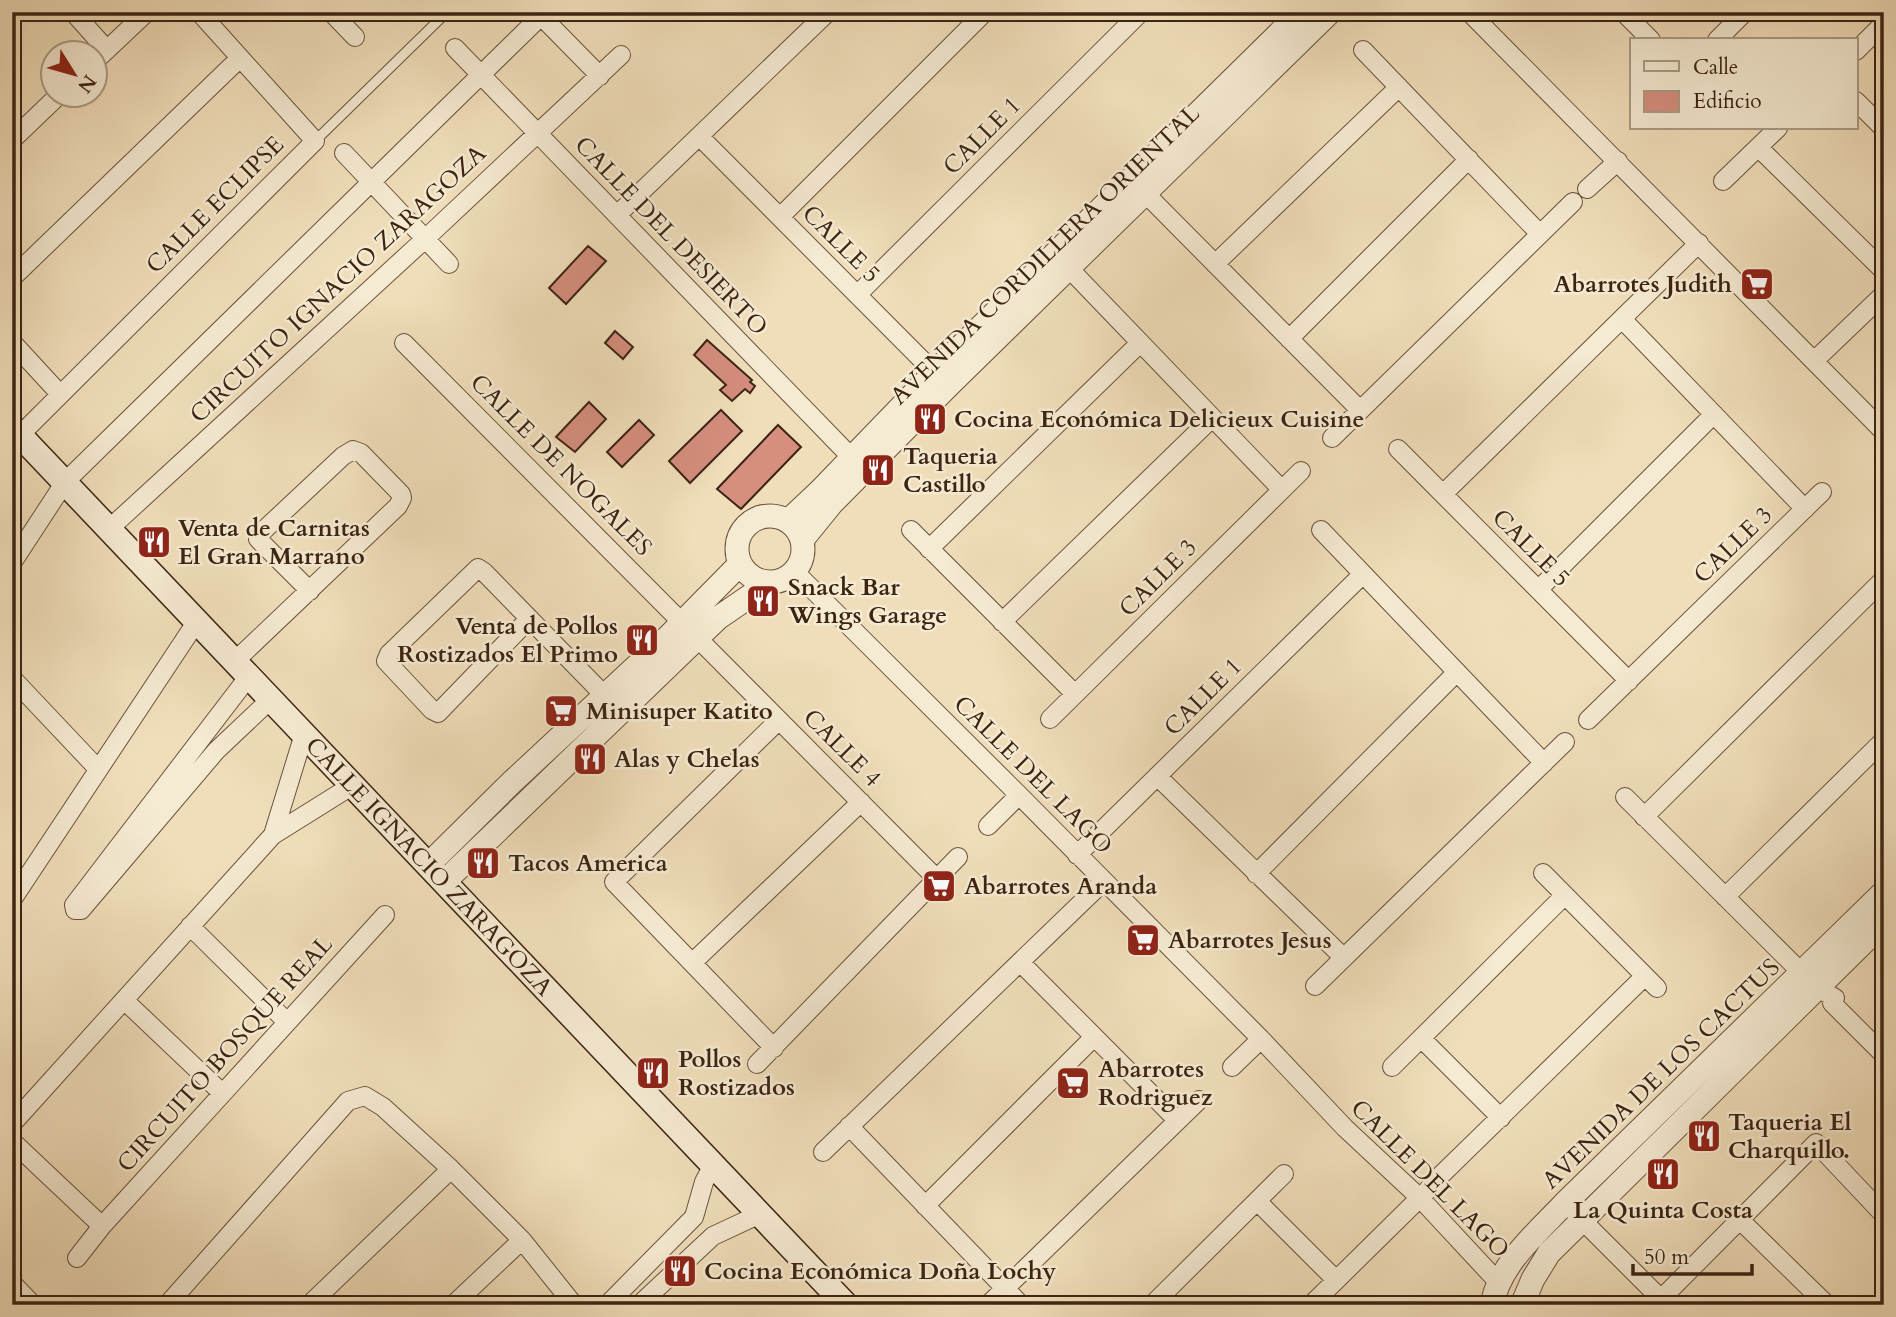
<svg xmlns="http://www.w3.org/2000/svg" width="1896" height="1317" viewBox="0 0 1896 1317" font-family="Cardo,serif">
<style>
.building{fill:#d68e7f;stroke:#3c2413;stroke-width:2}
.lines{fill:none;stroke-linecap:round;stroke-linejoin:round}
.service-casing{stroke:#69523d;stroke-width:11}
.minor-casing{stroke:#69523d;stroke-width:20}
.tertiary-casing{stroke:#69523d;stroke-width:25}
.secondary-casing{stroke:#3c2413;stroke-width:27}
.service{stroke:#f5ead2;stroke-width:9}
.minor{stroke:#f5ead2;stroke-width:18}
.tertiary{stroke:#f5ead2;stroke-width:23}
.secondary{stroke:#f5ead2;stroke-width:24}
.labels{text-anchor:middle;dominant-baseline:central;stroke-width:5;stroke-linejoin:round;paint-order:stroke}
.street-label{font-size:24px;fill:#3c2413;stroke:#f5ead2}
.poi-label{font-size:24px;font-weight:bold;fill:#3c2413;stroke:#f5ead2;text-anchor:start}
</style>
<rect width="100%" height="100%" fill="#f0deba"/>
<filter id="stains"><feTurbulence type="fractalNoise" baseFrequency=".00286" numOctaves="4"/><feColorMatrix values="0 0 0 0 .2 0 0 0 0 .09 0 0 0 0 .02 0 0 0 .5 -.17"/></filter>
<radialGradient id="worn" r=".72"><stop offset=".6" stop-color="#630" stop-opacity="0"/><stop offset="1" stop-color="#630" stop-opacity=".3"/></radialGradient>
<path class="building" d="M588 246 606 261 566 304 549 288Z
M615 331 633 347 623 359 605 343Z
M707 340 752 380 750 382 755 386 750 393 745 389 732 401 720 390 726 385 694 355Z
M589 402 606 419 575 452 556 437Z
M721 410 742 431 690 483 669 461Z
M639 420 654 435 622 467 607 452Z
M778 425 801 447 741 509 717 489Z"/>
<g class="lines">
<g class="service-casing">
<path id="service" d="M315 141 447 12"/>
</g>
<g class="minor-casing">
<path id="minor" d="M73 12 107 50
M331 12 355 37
M1469 12 1884 432
M1623 12 1651 40
M541 16 600 76
M1717 40 1745 12
M455 48 852 458
M1363 50 1540 234
M1856 51 1884 23
M94 62 147 12
M1856 101 1884 129
M700 137 943 381
M12 140 60 94
M1758 147 1884 271
M344 153 449 264
M1723 181 1778 128
M1136 184 1360 410
M1587 189 1618 161
M617 215 828 12
M780 217 985 12
M1061 260 1282 490
M1215 264 1399 87
M12 278 240 58
M857 295 1141 12
M1622 319 1805 509
M1289 339 1469 159
M12 342 59 393
M404 343 937 879
M1814 361 1884 294
M20 435 315 141 199 12
M1332 438 1573 202
M1398 449 1629 681
M1443 494 1699 243
M109 529 425 239 621 55
M911 530 1075 694
M1321 530 1544 763
M929 549 1140 343
M12 563 65 482 545 12
M795 572 1019 795 1261 1039 1345 1128 1420 1198 1499 1283
M1538 590 1714 414
M529 619 438 713 432 710 386 661 389 654 478 568 484 572 605 696
M1002 622 1212 418
M235 661 398 506 402 498 401 494 361 453 353 450 343 456 263 531 258 539 310 591
M249 676 74 905 75 910H81L216 751 271 699
M12 678 98 769
M1050 719 1301 471
M1588 720 1822 492
M1157 776 1344 958
M1625 797 1816 987 1835 998 1832 1003 1884 1055
M1644 817 1884 579
M988 826 1019 795
M273 835 304 734
M1077 855 1363 574
M1543 873 1657 988
M1256 874 1457 672
M1725 897 1884 740
M12 900 197 621
M190 926 287 1022
M1020 962 1177 1120
M692 963 861 802
M1315 986 1565 742
M124 1000 222 1093
M1421 1038 1501 1118
M774 1048 614 882 779 720
M757 1064 958 857
M1232 1067 1261 1039
M1392 1067 1565 895
M12 1124 273 835 353 785
M849 1126 1021 1305
M12 1141 102 1226
M823 1152 1104 881
M1257 1201 1336 1280
M925 1206 1094 1037
M1575 1213 1667 1305
M1740 1220 1827 1305
M77 1258 102 1226 385 915
M12 1283 33 1305
M1661 1299 1816 1143 1884 1215
M167 1305 348 1101 365 1096 383 1107 451 1169 522 1240 574 1305
M309 1305 451 1169
M453 1305 522 1240
M607 1305 694 1217 704 1182 713 1165
M639 1305 713 1236 760 1214
M988 1305 1199 1100
M1152 1305 1284 1174
M1311 1305 1439 1179V1177L1645 976"/>
</g>
<g class="tertiary-casing">
<path id="tertiary" d="M737 549a33 33 0 1 1 66 0a33 33 0 1 1-66 0Z
M788 521 819 492 935 372 1301 12
M802 540 832 503 948 386 1330 12
M428 865 512 782 668 637 740 564
M444 882 718 618 769 583
M1492 1305C1499 1264 1538 1232 1565 1203L1884 892
M1522 1305 1533 1279 1549 1253 1884 922"/>
</g>
<g class="secondary-casing">
<g id="secondary">
<path id="s1" d="M12 427 846 1305"/>
</g>
</g>
<use href="#service" class="service"/>
<use href="#minor" class="minor"/>
<use href="#tertiary" class="tertiary"/>
<use href="#secondary" class="secondary"/>
</g>
<defs>
<g id="supermarket-square" transform="scale(1.75)"><rect x="-9" y="-9" width="18" height="18" rx="4" fill="#8f2418" stroke="#f5ead2"/><path d="M-6-5.5h2.5l.6 2H6L4.5 2H-2.5L-4.4-4H-6ZM-1.5 3.2a1.3 1.3 0 1 0 .1 0ZM3 3.2a1.3 1.3 0 1 0 .1 0Z" fill="#fff"/></g>
<g id="restaurant-square" transform="scale(1.75)"><rect x="-9" y="-9" width="18" height="18" rx="4" fill="#8f2418" stroke="#f5ead2"/><path d="M-5-6h1v4h1v-4h1v4h1v-4h1v5L-1.5 .5V6h-2V.5L-5-1ZM5-6V6H3V1.5H1.5Q1.5-4 5-6Z" fill="#fff"/></g>
</defs>
<g fill-rule="evenodd">
<use href="#supermarket-square" x="1757" y="284"/>
<use href="#restaurant-square" x="930" y="419"/>
<use href="#restaurant-square" x="878" y="470"/>
<use href="#restaurant-square" x="154" y="542"/>
<use href="#restaurant-square" x="763" y="601"/>
<use href="#restaurant-square" x="642" y="640"/>
<use href="#supermarket-square" x="561" y="711"/>
<use href="#restaurant-square" x="590" y="759"/>
<use href="#restaurant-square" x="483" y="863"/>
<use href="#supermarket-square" x="939" y="886"/>
<use href="#supermarket-square" x="1143" y="940"/>
<use href="#restaurant-square" x="653" y="1073"/>
<use href="#supermarket-square" x="1073" y="1083"/>
<use href="#restaurant-square" x="1704" y="1136"/>
<use href="#restaurant-square" x="1663" y="1174"/>
<use href="#restaurant-square" x="680" y="1271"/>
</g>
<g class="labels">
<g class="street-label">
<text transform="translate(982 136) rotate(-45)">CALLE 1</text>
<text transform="translate(215 205) rotate(-45)">CALLE ECLIPSE</text>
<text transform="translate(671 236) rotate(46)">CALLE DEL DESIERTO</text>
<text transform="translate(841 244) rotate(45)">CALLE 5</text>
<text transform="translate(1045 255) rotate(-44)">AVENIDA CORDILLERA ORIENTAL</text>
<text transform="translate(338 284) rotate(-43)">CIRCUITO IGNACIO ZARAGOZA</text>
<text transform="translate(561 465) rotate(45)">CALLE DE NOGALES</text>
<text transform="translate(1733 545) rotate(-44)">CALLE 3</text>
<text transform="translate(1531 548) rotate(45)">CALLE 5</text>
<text transform="translate(1158 578) rotate(-45)">CALLE 3</text>
<text transform="translate(1203 697) rotate(-45)">CALLE 1</text>
<text transform="translate(842 748) rotate(45)">CALLE 4</text>
<text transform="translate(1033 775) rotate(45)">CALLE DEL LAGO</text>
<text stroke="none"><textPath href="#s1" startOffset="606">CALLE IGNACIO ZARAGOZA</textPath></text>
<text transform="translate(225 1054) rotate(-48)">CIRCUITO BOSQUE REAL</text>
<text transform="translate(1661 1074) rotate(-44)">AVENIDA DE LOS CACTUS</text>
<text transform="translate(1430 1179) rotate(45)">CALLE DEL LAGO</text>
</g>
<g class="poi-label">
<text x="1732" y="284" text-anchor="end">Abarrotes Judith</text>
<text x="954" y="419">Cocina Económica Delicieux Cuisine</text>
<text x="903" y="456">Taqueria<tspan x="903" dy="28">Castillo</tspan></text>
<text x="178" y="528">Venta de Carnitas<tspan x="178" dy="28">El Gran Marrano</tspan></text>
<text x="788" y="587">Snack Bar<tspan x="788" dy="28">Wings Garage</tspan></text>
<text x="618" y="626" text-anchor="end">Venta de Pollos<tspan x="618" dy="28">Rostizados El Primo</tspan></text>
<text x="586" y="711">Minisuper Katito</text>
<text x="614" y="759">Alas y Chelas</text>
<text x="508" y="863">Tacos America</text>
<text x="964" y="886">Abarrotes Aranda</text>
<text x="1168" y="940">Abarrotes Jesus</text>
<text x="678" y="1059">Pollos<tspan x="678" dy="28">Rostizados</tspan></text>
<text x="1098" y="1069">Abarrotes<tspan x="1098" dy="28">Rodriguez</tspan></text>
<text x="1728" y="1122">Taqueria El<tspan x="1728" dy="28">Charquillo.</tspan></text>
<text x="1663" y="1210" text-anchor="middle">La Quinta Costa</text>
<text x="704" y="1271">Cocina Económica Doña Lochy</text>
</g>
</g>
<rect width="1896" height="1317" fill="none" stroke="#f0deba" stroke-width="42"/>
<rect x="14" y="14" width="1868" height="1289" fill="none" stroke="#3c2413" stroke-width="3.5"/>
<rect x="21" y="21" width="1854" height="1275" fill="none" stroke="#3c2413" stroke-width="2"/>
<rect x="1630" y="38" width="228" height="91" fill="#f5ead2" stroke="#ab9b86" stroke-width="2"/>
<rect x="1644" y="61" width="35" height="10" fill="#f5ead2" stroke="#ab9b86" stroke-width="2"/>
<text x="1693" y="74" font-size="21" fill="#3c2413">Calle</text>
<rect x="1644" y="91" width="35" height="21" fill="#d68e7f" stroke="#ab9b86" stroke-width="2"/>
<text x="1693" y="108" font-size="21" fill="#3c2413">Edificio</text>
<g transform="translate(74 74) rotate(127)"><circle r="33" fill="#f5ead2" stroke="#ab9b86" stroke-width="2"/>
<path d="M0-5L12 26L0 18L-12 26Z" fill="#8f2418"/>
<text y="-10" font-size="19" font-weight="bold" text-anchor="middle" fill="#3c2413">N</text>
</g>
<path d="M1633 1264v10h119v-10" fill="none" stroke="#3c2413" stroke-width="3.5"/>
<text x="1644" y="1264" font-size="21" fill="#3c2413" stroke="#f5ead2" stroke-width="5" paint-order="stroke">50 m</text>
<rect width="100%" height="100%" filter="url(#stains)"/>
<rect width="100%" height="100%" fill="url(#worn)"/>
</svg>
